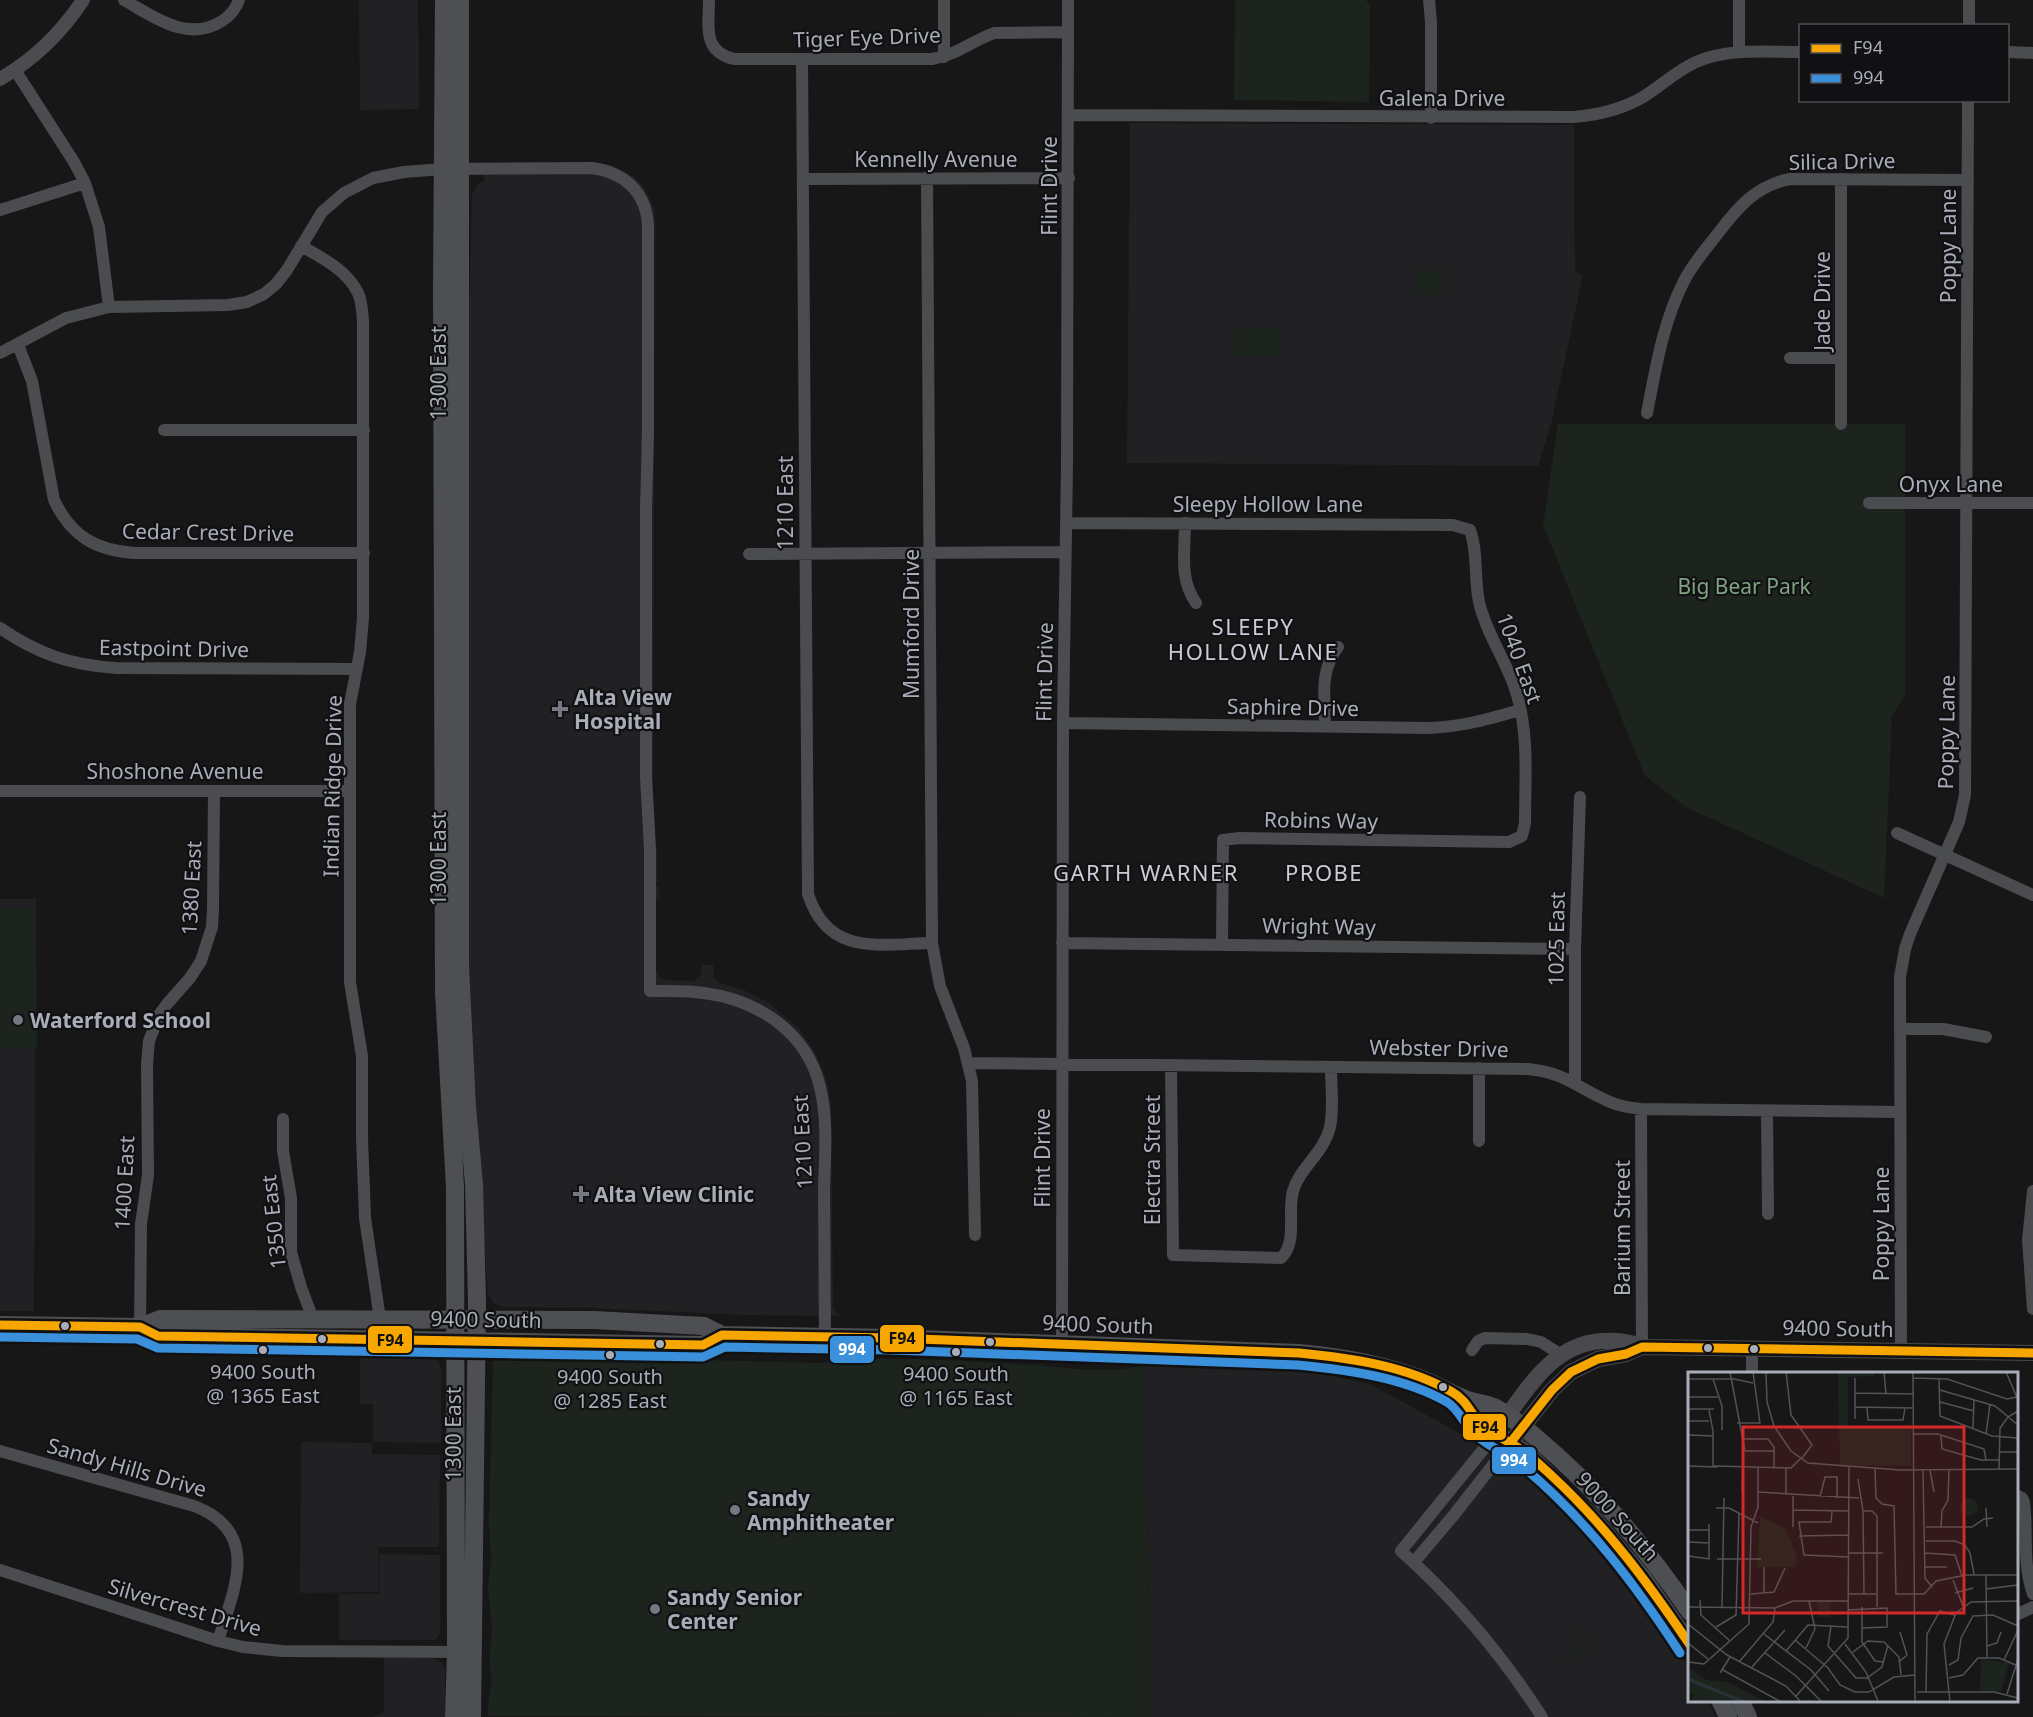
<svg xmlns="http://www.w3.org/2000/svg" width="2033" height="1717" viewBox="0 0 2033 1717" font-family="'Noto Sans',sans-serif">
<style>
.built{fill:#212123}
.green{fill:#1d241e}
.lines{fill:none;stroke-linecap:round;stroke-linejoin:round}
.minor{stroke:#4b4c50;stroke-width:12}
.tertiary{stroke:#4b4c50;stroke-width:14}
.secondary{stroke:#4a4a4e;stroke-width:16}
.primary{stroke:#4d4f52;stroke-width:18}
.bus-1-casing{stroke:#111113;stroke-width:14}
.bus-2-casing{stroke:#111113;stroke-width:14}
.bus-1{stroke:#f7a600;stroke-width:9}
.bus-2{stroke:#3a90db;stroke-width:9}
.poi-dot{fill:#757880;stroke:#111113;stroke-width:2}
.bus-dot{fill:#a8adb8;stroke:#111113;stroke-width:2}
.labels{text-anchor:middle;dominant-baseline:central;stroke-width:4.5;stroke-linejoin:round;paint-order:stroke}
.bus-label{font-size:20px;fill:#a8adb8;stroke:#111113}
.street-label{font-size:21px;fill:#a8adb8;stroke:#111113}
.park-label{font-size:21px;fill:#7fa381;stroke:#111113}
.poi-label{font-size:21px;font-weight:bold;fill:#a8adb8;stroke:#111113;text-anchor:start}
.neighbourhood-label{font-size:22px;letter-spacing:1.5px;fill:#c9ccd4;stroke:#111113}
.inset-river{fill:none;stroke:#2a3239;stroke-width:3}
.inset-road{fill:none;stroke:#515357;stroke-width:1.5}
.view{fill:#d62828;fill-opacity:0.15;stroke:#d62828;stroke-width:3}
.inset-edge{fill:none;stroke:#a8adb8;stroke-width:3}
.line-badge{stroke:#111113;stroke-width:2}
.badge-label{font-size:16px;text-anchor:middle;font-weight:bold;fill:#fff}
.pale-badge-label{font-size:16px;text-anchor:middle;font-weight:bold;fill:#111}
</style>
<rect width="100%" height="100%" fill="#171717"/>
<path class="built" d="M359 0H418L419 109 360 110Z
M1130 123 1574 125 1575 272 1583 275 1551 424 1538 466 1127 463Z
M484 163H594L611 165 634 177 645 189 652 204 655 211 653 792 657 854V884H655V886H659V899H656V970L659 976 664 980 693 981 701 975 702 965H713L714 977 717 982 746 991 769 1003 799 1029 814 1050 825 1075 831 1101 833 1306 835 1311 841 1316 747 1315 587 1308 504 1307 493 1303 488 1295 469 1009 467 312 470 290 472 193 477 185 484 181Z
M0 899H36L34 1311H0Z
M431 1357 439 1362 441 1368V1443L373 1442V1404H360V1358Z
M1144 1366 1291 1371 1323 1374 1370 1384 1465 1436 1534 1475 1569 1509 1609 1553 1659 1619 1689 1668 1690 1700 1707 1701 1716 1717H1151Z
M301 1442 372 1443V1454L440 1455 439 1547H378V1592L300 1593Z
M379 1554 440 1555V1633L438 1638 434 1640H339V1594H379Z
M384 1658H434L443 1664 445 1669V1717H373L384 1712Z"/>
<path class="green" d="M1235 0H1366L1370 5 1369 102 1234 100Z
M1415 270H1442V294H1415Z
M1234 328H1280V356L1234 355Z
M1558 424H1905V695L1892 716 1884 898 1686 807 1645 776 1543 525Z
M36 907 37 1048H0V908Z
M501 1355 819 1363C834 1362 850 1359 865 1359 915 1358 966 1361 1016 1364 1059 1366 1102 1375 1144 1366L1151 1717 488 1716V1705L491 1686V1672L489 1664 492 1628 488 1585 491 1561 489 1522 493 1361 495 1357Z
M1580 1631 1596 1654H1594L1589 1646 1560 1663 1585 1640 1579 1633Z"/>
<g class="lines">
<path class="minor" d="M124 0C154 17 188 43 222 21 230 16 236 8 239 0
M709 0C709 27 702 51 734 59H932C959 54 970 42 994 33L1068 32
M1429 0 1431 22V118
M1739 0V52
M1969 26V0
M2008 52 2033 53
M944 57V0
M802 59 808 894C828 957 880 944 932 943
M15 70 74 162 85 183 99 227 109 307
M1069 115 1573 117C1598 115 1621 110 1643 97 1661 86 1676 71 1696 62 1729 48 1765 52 1800 52
M927 178 932 943 940 986 964 1048 972 1081 975 1235
M803 179 1069 178
M1841 179V424
M0 210 85 183
M301 246C322 258 347 270 358 293 362 301 362 312 363 321V618L360 652 350 704V982L362 1056V1138L365 1218 380 1319
M18 345 32 381 54 500C71 536 95 550 134 553H364
M0 353 66 318 109 307 228 305 247 302 264 294 276 284 287 270 322 212 344 193 373 178 404 172 443 169 592 168C624 172 646 192 648 225V430L646 510V777L650 850V991C668 991 687 990 704 993 758 1000 807 1032 820 1087 828 1120 825 1154 824 1187 824 1237 825 1287 825 1337
M1790 358H1841
M1647 413C1656 367 1663 322 1684 281 1693 263 1707 248 1719 232 1738 207 1757 185 1790 179L1968 180
M164 430H364
M1869 503H2033
M1066 523 1453 525 1470 530C1478 552 1474 578 1479 602 1487 636 1508 663 1517 695 1529 736 1525 780 1525 823L1522 836 1509 842 1239 838 1223 840 1222 945
M1185 523C1185 552 1179 579 1196 603
M749 554 1065 552
M0 628C38 654 70 665 116 668L357 669
M1063 723 1428 728C1461 727 1489 719 1520 710
M1325 727C1325 698 1319 671 1338 647
M0 791H350
M1897 833 2033 895
M1062 943 1575 949
M1900 1029H1943L1986 1037
M969 1063 1528 1069C1567 1073 1577 1088 1610 1102 1620 1106 1630 1108 1641 1109L1900 1112
M1171 1065 1173 1255 1281 1258C1298 1242 1287 1212 1293 1191 1300 1167 1324 1153 1330 1127 1334 1109 1331 1086 1331 1067
M1479 1068V1141
M1575 1082V949L1580 797
M1641 1109 1642 1347
M1767 1111 1768 1214
M283 1119V1151L291 1198V1252L301 1287 313 1319
M2033 1191 2028 1240 2033 1309
M140 1327 141 1224 148 1175 147 1064 149 1041 159 1015 167 1004 190 978 201 961 212 927 213 909 214 791
M1062 1345 1063 723 1067 465 1068 0
M1752 1349V1374
M1472 1350 1478 1341 1485 1338 1527 1339 1541 1342 1560 1354
M1901 1351 1900 977 1905 949 1910 934 1959 822 1965 795 1968 100
M1495 1433 1482 1451 1401 1551C1456 1600 1502 1655 1542 1717
M0 1451 194 1506C262 1532 234 1589 218 1641
M2016 1495 2022 1498 2024 1502C2028 1533 2022 1563 2033 1594
M1414 1562 1453 1516 1511 1442
M0 1570 218 1641 243 1647 282 1651 464 1652
M2016 1615 2033 1607"/>
<path class="tertiary" d="M0 79C33 60 62 32 83 0"/>
<path class="secondary" d="M1495 1433C1524 1395 1549 1345 1601 1341 1617 1340 1628 1341 1642 1347L2033 1353
M1511 1442 1552 1390 1571 1372 1598 1359 1626 1354 1642 1347"/>
<path class="primary" d="M444 0 442 291 444 992 455 1187 456 1652 454 1717
M460 0V967L467 1107 474 1184 477 1301 472 1717
M0 1325 140 1327 160 1319 594 1320 704 1326 722 1335 892 1338 1299 1353C1342 1357 1383 1364 1424 1380 1438 1385 1451 1394 1465 1399 1475 1403 1487 1403 1496 1408 1518 1421 1538 1439 1557 1456 1608 1502 1651 1555 1690 1612
M140 1327 158 1336 703 1345 722 1335
M1464 1399 1482 1425 1527 1454 1594 1520 1642 1577 1690 1646
M1720 1700 1728 1717
M1740 1700 1748 1717"/>
<g class="bus-1-casing">
<path id="bus-1" d="M0 1325 140 1327 158 1336 703 1345 722 1335 892 1338 1299 1353C1351 1358 1407 1366 1452 1392 1467 1400 1471 1415 1482 1425 1493 1434 1506 1440 1517 1447 1530 1455 1541 1466 1552 1476 1606 1526 1649 1584 1690 1645
M1511 1442 1552 1390 1571 1372 1598 1359 1626 1354 1642 1347 2033 1353"/>
</g>
<g class="bus-2-casing">
<path id="bus-2" d="M0 1337 137 1339 158 1348 703 1357 725 1347 892 1350 1298 1365C1348 1370 1403 1377 1447 1402 1460 1410 1465 1427 1477 1436 1491 1448 1508 1454 1522 1466 1586 1519 1635 1584 1680 1653"/>
</g>
<use href="#bus-1" class="bus-1"/>
<use href="#bus-2" class="bus-2"/>
</g>
<g class="poi-dot">
<path d="M557 700h6v6h6v6h-6v6h-6v-6h-6v-6h6z"/>
<circle cx="18" cy="1020" r="6"/>
<path d="M578 1185h6v6h6v6h-6v6h-6v-6h-6v-6h6z"/>
<circle cx="735" cy="1510" r="6"/>
<circle cx="655" cy="1609" r="6"/>
</g>
<g class="bus-dot">
<circle cx="65" cy="1326" r="5"/>
<circle cx="322" cy="1339" r="5"/>
<circle cx="990" cy="1342" r="5"/>
<circle cx="660" cy="1344" r="5"/>
<circle cx="1708" cy="1348" r="5"/>
<circle cx="1754" cy="1349" r="5"/>
<circle cx="263" cy="1350" r="5"/>
<circle cx="956" cy="1352" r="5"/>
<circle cx="610" cy="1355" r="5"/>
<circle cx="1443" cy="1387" r="5"/>
</g>
<g class="labels">
<g class="bus-label">
<text x="263" y="1371">9400 South<tspan x="263" dy="24">@ 1365 East</tspan></text>
<text x="956" y="1373">9400 South<tspan x="956" dy="24">@ 1165 East</tspan></text>
<text x="610" y="1376">9400 South<tspan x="610" dy="24">@ 1285 East</tspan></text>
</g>
<g class="street-label">
<text transform="translate(867 37) rotate(-2)">Tiger Eye Drive</text>
<text x="1442" y="98">Galena Drive</text>
<text x="936" y="159">Kennelly Avenue</text>
<text transform="translate(1842 161) rotate(-1)">Silica Drive</text>
<text transform="translate(1049 186) rotate(-90)">Flint Drive</text>
<text transform="translate(1948 246) rotate(-90)">Poppy Lane</text>
<text transform="translate(1822 301) rotate(-90)">Jade Drive</text>
<text transform="translate(438 373) rotate(-90)">1300 East</text>
<text x="1951" y="484">Onyx Lane</text>
<text transform="translate(785 503) rotate(-90)">1210 East</text>
<text x="1268" y="504">Sleepy Hollow Lane</text>
<text transform="translate(208 532) rotate(1)">Cedar Crest Drive</text>
<text transform="translate(911 624) rotate(-90)">Mumford Drive</text>
<text transform="translate(174 648) rotate(1)">Eastpoint Drive</text>
<text transform="translate(1520 658) rotate(70)">1040 East</text>
<text transform="translate(1044 672) rotate(-89)">Flint Drive</text>
<text transform="translate(1293 707) rotate(1)">Saphire Drive</text>
<text transform="translate(1946 732) rotate(-89)">Poppy Lane</text>
<text x="175" y="771">Shoshone Avenue</text>
<text transform="translate(332 786) rotate(-89)">Indian Ridge Drive</text>
<text transform="translate(1321 820) rotate(1)">Robins Way</text>
<text transform="translate(438 859) rotate(-90)">1300 East</text>
<text transform="translate(191 888) rotate(-87)">1380 East</text>
<text transform="translate(1319 926) rotate(1)">Wright Way</text>
<text transform="translate(1556 939) rotate(-89)">1025 East</text>
<text transform="translate(1439 1048) rotate(1)">Webster Drive</text>
<text transform="translate(802 1142) rotate(-93)">1210 East</text>
<text transform="translate(1042 1158) rotate(-90)">Flint Drive</text>
<text transform="translate(1152 1160) rotate(-90)">Electra Street</text>
<text transform="translate(124 1183) rotate(-87)">1400 East</text>
<text transform="translate(273 1222) rotate(-96)">1350 East</text>
<text transform="translate(1881 1224) rotate(-90)">Poppy Lane</text>
<text transform="translate(1622 1228) rotate(-90)">Barium Street</text>
<text transform="translate(486 1319) rotate(1)">9400 South</text>
<text transform="translate(1098 1324) rotate(2)">9400 South</text>
<text transform="translate(1838 1328) rotate(1)">9400 South</text>
<text transform="translate(453 1434) rotate(-90)">1300 East</text>
<text transform="translate(127 1467) rotate(16)">Sandy Hills Drive</text>
<text transform="translate(1618 1516) rotate(48)">9000 South</text>
<text transform="translate(185 1607) rotate(16)">Silvercrest Drive</text>
</g>
<g class="park-label">
<text x="1744" y="586">Big Bear Park</text>
</g>
<g class="poi-label">
<text x="574" y="697">Alta View<tspan x="574" dy="24">Hospital</tspan></text>
<text x="30" y="1020">Waterford School</text>
<text x="594" y="1194">Alta View Clinic</text>
<text x="747" y="1498">Sandy<tspan x="747" dy="24">Amphitheater</tspan></text>
<text x="667" y="1597">Sandy Senior<tspan x="667" dy="24">Center</tspan></text>
</g>
<g class="neighbourhood-label">
<text x="1253" y="626">SLEEPY<tspan x="1253" dy="25">HOLLOW LANE</tspan></text>
<text x="1146" y="872">GARTH WARNER</text>
<text x="1324" y="872">PROBE</text>
</g>
</g>
<g transform="translate(1688 1372)">
<rect width="330" height="330" fill="#171717"/>
<path d="M150 0H186V4L160 5V54L223 55V94L152 93ZM272 135a9 9 0 1 1 18 0a9 9 0 1 1-18 0ZM72 144 98 157 109 184 107 195H69ZM128 230H142V245H131ZM293 287 321 291 313 320 292 319ZM1 296 19 308 39 310 79 330H4L6 322 0 321Z" fill="#1d241e"/>
<path class="inset-river" d="M0 307 56 330"/>
<path class="inset-road" d="M42 0 57 79H86M78 0 79 30 86 54 103 79 120 91 212 98 330 97M98 0 103 43 124 73 114 86M196 0 198 22M225 0 227 330M318 0 330 28M167 6V47M225 6 259 7 319 27 329 25M0 7H46L65 11M25 7 34 34V58M251 7 252 44 304 64 330 66M252 18 307 34 330 53M167 21 226 22M0 25H30M252 30 286 39M167 35 226 36M179 35 180 48H215L217 36M0 37H26M21 38 25 59V94M0 49H21M49 51H72L65 0M285 56 286 27M225 62H250L296 77 298 88M298 62 302 32M0 63 25 64M253 63 254 77 293 88H311M55 67H80L86 75V95M311 80H330M0 94 29 95M26 94 103 96 113 86M98 96V121M187 96 188 126 194 132 206 134 208 222H236L248 209 278 203H330M311 97 312 56 320 45 330 39M235 98 237 206 244 215M242 98 246 120M170 107 175 139 176 222M54 118 55 95M70 120 171 126M132 125 137 105H149V126M28 136H41L70 151M298 136 299 155M105 138 161 139M144 139 143 150H111L116 183 161 185M175 139H184L189 144V235M105 155V124M238 155H284L296 147 305 146M253 155 254 139 260 128 261 98M0 158H21M111 164 161 163M238 169H267L277 173 282 181 286 202M0 170 21 171M161 181H195M237 181 267 183 274 204M0 184 21 187V152M29 187H73M76 195V222M237 195H259M298 203 299 286M265 208 275 234M298 217 330 213M267 221 285 216M63 222 86 220 97 196M160 222H189M12 228 13 243 42 269M0 235 87 236 105 229H160M174 235V270L187 289 196 290M34 236 36 126M160 238 199 236V255L174 256M0 252 39 283 98 314 113 330M143 254 140 274 168 306H179L194 295 200 273M28 255 48 243 51 142M76 262 123 298 141 319M107 268 140 296 152 313 167 320H181L206 305 227 303M0 271 20 287M157 272 178 300 190 329M299 274 309 271 313 260M118 276 127 257 121 229M98 279 120 253 160 255M165 280 180 269 196 270 211 285 213 303M77 281 108 304 134 330M316 288 330 258M212 289 219 283 212 260M0 290 16 292 61 252 63 155 70 135V95M51 290 85 250 87 236M261 293 270 288 273 266 285 244 305 243 330 254M64 295 97 258M35 298 93 330M32 301 42 285M261 306 275 303 290 286H311L330 294M229 320H306L330 326M238 320 239 262 252 239 266 243M319 322 330 287M108 324 160 266 161 95M262 330 256 272 268 241 283 230 330 229"/>
<path class="view" d="M55 55H276V241H55Z"/>
<rect width="330" height="330" class="inset-edge"/>
</g>
<g class="line-badge">
<rect x="879" y="1324" width="46" height="29" rx="6" fill="#f7a600"/>
<rect x="367" y="1325" width="46" height="29" rx="6" fill="#f7a600"/>
<rect x="829" y="1335" width="46" height="29" rx="6" fill="#3a90db"/>
<rect x="1462" y="1413" width="45" height="28" rx="6" fill="#f7a600"/>
<rect x="1491" y="1446" width="46" height="29" rx="6" fill="#3a90db"/>
</g>
<g class="badge-label">
<text x="852" y="1355">994</text>
<text x="1514" y="1466">994</text>
</g>
<g class="pale-badge-label">
<text x="902" y="1344">F94</text>
<text x="390" y="1346">F94</text>
<text x="1485" y="1433">F94</text>
</g>
<rect x="1799" y="24" width="210" height="78" fill="#111113" stroke="#4d4f55" stroke-width="1.5"/>
<rect x="1811" y="44" width="30" height="9" fill="#f7a600" stroke="#4d4f55" stroke-width="1.5"/>
<text x="1853" y="54" font-size="18" fill="#a8adb8">F94</text>
<rect x="1811" y="74" width="30" height="9" fill="#3a90db" stroke="#4d4f55" stroke-width="1.5"/>
<text x="1853" y="84" font-size="18" fill="#a8adb8">994</text>
</svg>
